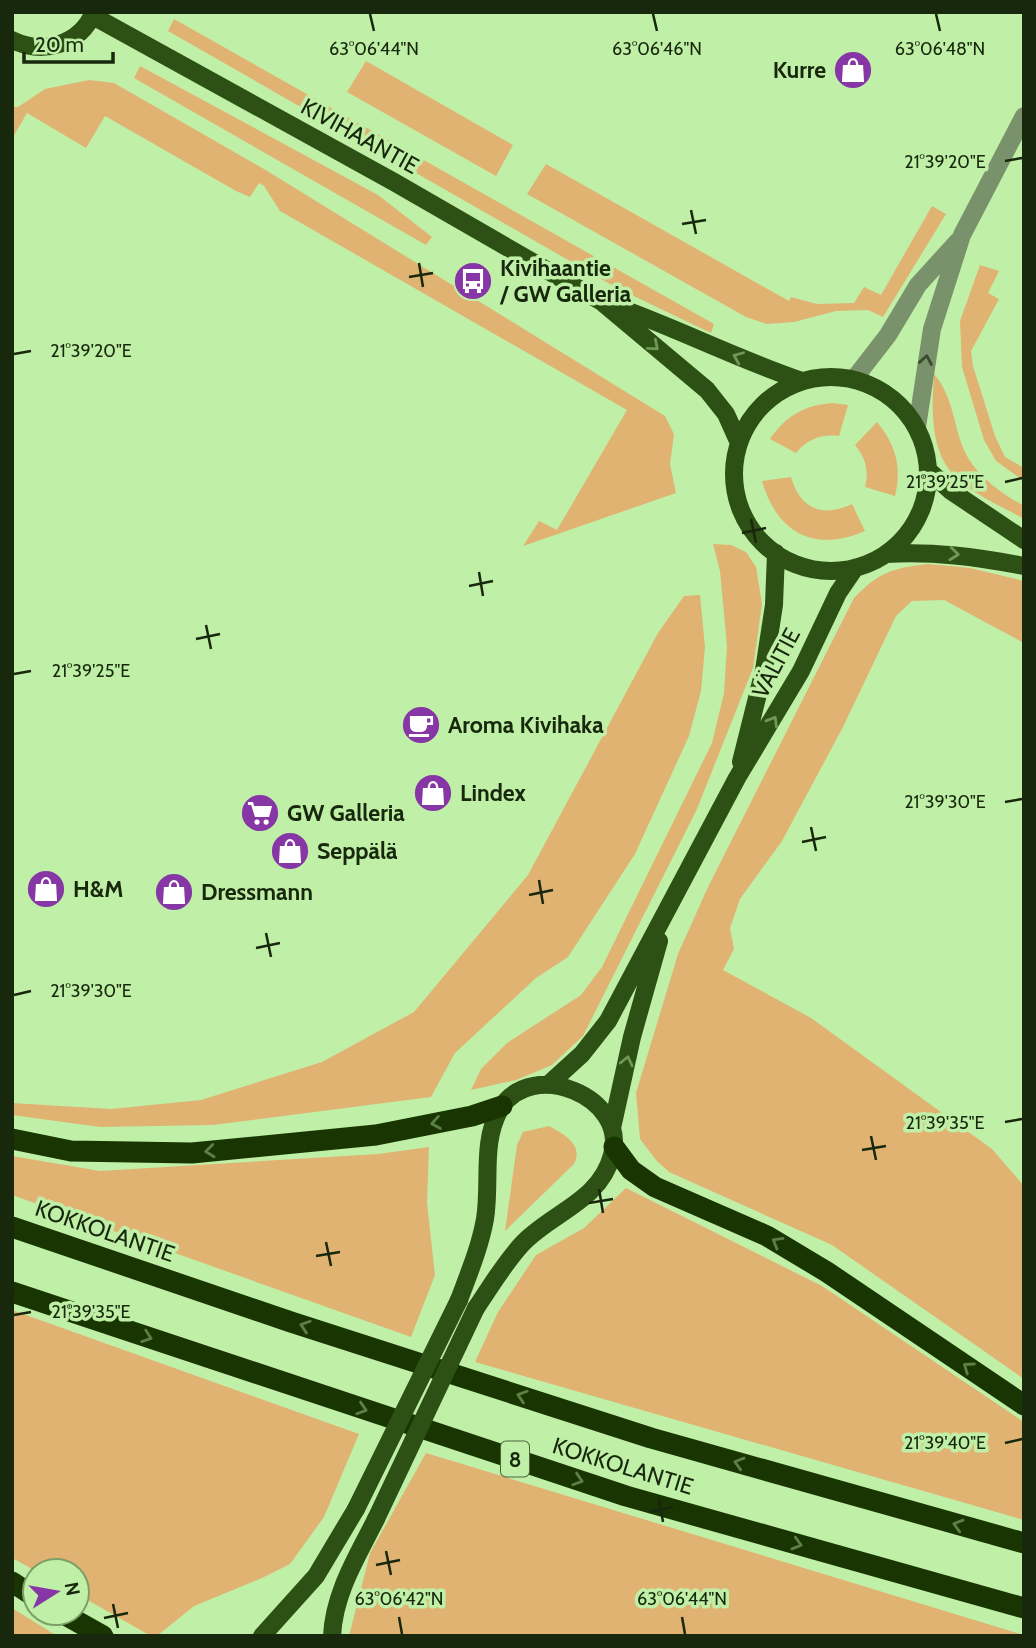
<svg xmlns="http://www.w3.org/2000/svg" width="1036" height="1648" viewBox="0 0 1036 1648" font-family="Cabin,sans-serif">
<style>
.green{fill:#e1b372}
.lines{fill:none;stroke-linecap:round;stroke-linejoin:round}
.minor{stroke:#79926b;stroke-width:18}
.major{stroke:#2d5014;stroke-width:18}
.highway{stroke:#193602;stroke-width:21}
.major-bridge{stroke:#2d5014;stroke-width:18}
.oneway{stroke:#6f9856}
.oneway2{stroke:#394d2d}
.oneway3{stroke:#5c8044}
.ticks{fill:none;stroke:#17280c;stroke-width:2.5}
.labels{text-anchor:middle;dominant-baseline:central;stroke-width:7;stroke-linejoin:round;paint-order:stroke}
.shield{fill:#c0efa7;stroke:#4a643a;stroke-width:2}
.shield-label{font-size:21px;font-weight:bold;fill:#17280c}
.poi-label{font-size:23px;font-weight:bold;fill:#17280c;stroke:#c0efa7;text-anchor:start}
.street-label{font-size:23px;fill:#17280c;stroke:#c0efa7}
.ticks-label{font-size:18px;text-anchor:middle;fill:#17280c;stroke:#c0efa7;stroke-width:7;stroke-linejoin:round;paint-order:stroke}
</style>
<rect width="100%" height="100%" fill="#c0efa7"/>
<path class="green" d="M174 19 714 324 711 333 617 288 168 31Z
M366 61 513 145 496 176 347 92Z
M140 66 378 195 432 237 426 245 134 78Z
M89 80 114 83 264 169 665 416 674 434 670 464 676 493 523 546 539 521 557 530 627 410 280 211 264 186 259 183 250 197 236 191 105 116 86 148 27 113 12 139V107H18L45 89Z
M546 164 789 301 791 297 817 304 854 303 864 287 881 295 932 206 946 214 883 317 868 310 836 311 794 322 767 324 746 317 527 194Z
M980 265 999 271 988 293 999 299 971 351 973 366 995 436 1005 457 1024 468V481L996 461 984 440 962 367 960 321Z
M934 374C952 395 953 420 962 445 972 473 999 492 1024 506V519C1001 506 972 494 954 475 929 449 932 406 934 374Z
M833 403 848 405 839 436C821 434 808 439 796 453L770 439C786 416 804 405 833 403Z
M877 422C896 445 902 467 895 496L865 487C869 470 866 459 855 445Z
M791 477C800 509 822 518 852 504L865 531C814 553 777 533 762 481Z
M713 544 731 545 746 552 756 567 762 604 753 668 697 809 583 1036 552 1065 516 1080 471 1090 481 1069 507 1043 581 995 602 967 712 743 724 693 727 646 720 571Z
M928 564 970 568 1024 581V643L944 600 912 601 896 616 843 727 782 841 740 899 730 928 734 949 723 970 811 1018 992 1149 1024 1186V1379L832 1245 669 1172 656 1160 640 1139 636 1093 678 954 708 887 854 598C879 572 893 568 928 564Z
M700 595 705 647 701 691 689 736 635 854 568 957 536 978 455 1053 431 1097 213 1125 100 1127 12 1115V1103L111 1109 201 1100 322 1062 414 1012 528 875 658 633 684 596Z
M549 1126C564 1134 584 1145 574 1164L505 1231 517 1145 523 1132Z
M429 1147 427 1203 435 1275 411 1337 12 1195V1156L100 1171 378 1154Z
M626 1188 822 1286 1024 1422V1520L475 1362 498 1312 536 1255 584 1228Z
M12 1310 359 1434 324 1517 290 1564 262 1578 194 1606 157 1636H151L77 1594V1571H36L12 1558Z
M426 1453 1024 1635V1636H349L370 1553Z
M12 1608 57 1636H12Z"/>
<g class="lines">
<path class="minor" d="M854 379 888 335 918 285 958 241
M917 427 932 329 962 235 1024 116"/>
<path class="major" d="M93 16 394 182 602 302 707 390 726 414 739 443
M12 40C43 55 80 45 94 12
M612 305C677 328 737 359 802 381
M734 474a97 97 0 1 1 194 0a97 97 0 1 1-194 0Z
M929 471 951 491 1024 540
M886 554C933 551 977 557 1024 566
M741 762 764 670 774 605 776 553
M549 1084 582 1054 608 1021 737 778 801 671 838 593 855 568
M612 1128 632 1037 659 941
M459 1300C469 1273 480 1247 485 1219 491 1182 481 1143 500 1109 531 1057 629 1097 612 1155 600 1201 553 1212 523 1243 505 1262 491 1286 476 1308
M262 1636 316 1576 356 1509
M332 1636C334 1593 357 1557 376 1519"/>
<path class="highway" d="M12 1139 71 1151 192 1153 376 1135 472 1116 502 1106
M614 1147 631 1170 655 1187 767 1236 827 1272 1024 1405
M12 1227 291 1322 651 1438 1024 1543
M12 1292 626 1496 1024 1608
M12 1582 35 1597
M62 1613 103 1636"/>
<path class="major-bridge" d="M356 1509 459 1300
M376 1519 476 1308"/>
</g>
<defs><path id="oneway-chevron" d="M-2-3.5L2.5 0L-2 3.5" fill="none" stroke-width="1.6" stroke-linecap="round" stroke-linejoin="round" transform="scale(1.75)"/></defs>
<g class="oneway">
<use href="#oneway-chevron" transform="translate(654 346) rotate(41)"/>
<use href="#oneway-chevron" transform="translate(738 357) rotate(-157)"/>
<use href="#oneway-chevron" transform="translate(954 554) rotate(6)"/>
<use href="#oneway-chevron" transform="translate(773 721) rotate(-59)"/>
<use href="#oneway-chevron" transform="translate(627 1061) rotate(-77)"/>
</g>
<use class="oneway2" href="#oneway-chevron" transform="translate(926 360) rotate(-80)"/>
<g class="oneway3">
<use href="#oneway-chevron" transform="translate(436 1123) rotate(170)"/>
<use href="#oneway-chevron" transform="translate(210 1151) rotate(174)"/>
<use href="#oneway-chevron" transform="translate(777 1242) rotate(-150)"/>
<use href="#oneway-chevron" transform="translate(305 1326) rotate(-162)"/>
<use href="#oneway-chevron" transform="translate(147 1337) rotate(19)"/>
<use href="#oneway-chevron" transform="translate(968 1367) rotate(-145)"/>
<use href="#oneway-chevron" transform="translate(522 1396) rotate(-162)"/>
<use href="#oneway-chevron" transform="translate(362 1409) rotate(18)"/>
<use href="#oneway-chevron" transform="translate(739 1463) rotate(-164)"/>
<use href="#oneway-chevron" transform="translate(578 1480) rotate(18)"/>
<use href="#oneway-chevron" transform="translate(958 1525) rotate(-164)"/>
<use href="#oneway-chevron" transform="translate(797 1544) rotate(16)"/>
</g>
<path class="ticks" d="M370 14 374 31M653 14 657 31M936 14 940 31M1005 161 1022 158M691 210 696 234M682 224 706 220M419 263 423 287M409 277 433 273M14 354 31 351M1005 482 1022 478M751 519 756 543M742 533 766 528M479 572 483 596M469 586 493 581M206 625 211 649M196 639 220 634M14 674 31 671M1005 802 1022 799M811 827 816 851M802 842 826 837M539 880 543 904M529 895 553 890M266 933 271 957M256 948 280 943M14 995 31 991M1005 1122 1022 1119M871 1136 876 1160M862 1150 886 1146M599 1189 603 1213M589 1203 613 1199M326 1242 331 1266M316 1256 340 1252M14 1315 31 1312M1005 1443 1022 1439M659 1498 663 1522M649 1512 673 1507M386 1551 391 1575M376 1565 400 1560M113 1604 118 1628M399 1617 402 1634M682 1617 685 1634M104 1618 128 1613"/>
<defs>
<g id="shop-disc" transform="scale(2.0125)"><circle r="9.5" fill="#8736a6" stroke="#c0efa7"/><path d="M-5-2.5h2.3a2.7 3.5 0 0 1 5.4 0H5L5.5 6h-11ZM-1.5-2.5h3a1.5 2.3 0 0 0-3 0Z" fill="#fff"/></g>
<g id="bus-disc" transform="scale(2.0125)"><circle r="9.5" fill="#8736a6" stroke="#c0efa7"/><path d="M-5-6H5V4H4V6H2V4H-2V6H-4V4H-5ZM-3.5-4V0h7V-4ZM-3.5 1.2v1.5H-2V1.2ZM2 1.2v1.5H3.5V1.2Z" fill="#fff"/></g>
<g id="cafe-disc" transform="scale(2.0125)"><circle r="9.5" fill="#8736a6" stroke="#c0efa7"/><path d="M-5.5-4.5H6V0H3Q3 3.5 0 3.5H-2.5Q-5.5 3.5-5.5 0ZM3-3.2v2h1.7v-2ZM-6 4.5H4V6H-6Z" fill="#fff"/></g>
<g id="supermarket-disc" transform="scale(2.0125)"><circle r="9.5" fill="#8736a6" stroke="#c0efa7"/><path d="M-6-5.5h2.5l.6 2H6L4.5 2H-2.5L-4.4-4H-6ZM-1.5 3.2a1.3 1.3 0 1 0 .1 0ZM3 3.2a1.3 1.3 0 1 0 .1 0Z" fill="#fff"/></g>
</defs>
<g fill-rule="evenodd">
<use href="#shop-disc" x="853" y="70"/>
<use href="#bus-disc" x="473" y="281"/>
<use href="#cafe-disc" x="421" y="725"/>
<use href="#shop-disc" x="433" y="793"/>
<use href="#supermarket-disc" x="260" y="813"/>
<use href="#shop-disc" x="290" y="851"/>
<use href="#shop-disc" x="46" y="889"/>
<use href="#shop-disc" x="174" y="892"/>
</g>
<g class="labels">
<rect class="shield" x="501" y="1441.5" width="28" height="35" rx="5"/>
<g class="shield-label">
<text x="515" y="1459">8</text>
</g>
<g class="poi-label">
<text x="826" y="70" text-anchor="end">Kurre</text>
<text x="500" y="268">Kivihaantie<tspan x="500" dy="26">/ GW Galleria</tspan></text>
<text x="448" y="725">Aroma Kivihaka</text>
<text x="460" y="793">Lindex</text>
<text x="287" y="813">GW Galleria</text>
<text x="317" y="851">Seppälä</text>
<text x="73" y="889">H&amp;M</text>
<text x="201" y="892">Dressmann</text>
</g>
<g class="street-label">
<text transform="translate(360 136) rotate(29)">KIVIHAANTIE</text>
<text transform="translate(776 663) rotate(-62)">VÄLITIE</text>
<text transform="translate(105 1231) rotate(19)">KOKKOLANTIE</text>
<text transform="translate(623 1466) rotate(17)">KOKKOLANTIE</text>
</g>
</g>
<g class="ticks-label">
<text x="374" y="55">63°06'44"N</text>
<text x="657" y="55">63°06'46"N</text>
<text x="940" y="55">63°06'48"N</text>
<text x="945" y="168">21°39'20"E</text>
<text x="91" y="357">21°39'20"E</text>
<text x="945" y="488">21°39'25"E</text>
<text x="91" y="677">21°39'25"E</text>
<text x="945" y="808">21°39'30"E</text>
<text x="91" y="997">21°39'30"E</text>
<text x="945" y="1129">21°39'35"E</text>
<text x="91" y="1318">21°39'35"E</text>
<text x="945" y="1449">21°39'40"E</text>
<text x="399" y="1605">63°06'42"N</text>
<text x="682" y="1605">63°06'44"N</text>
</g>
<rect width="1036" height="1648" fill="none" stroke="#17280c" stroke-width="28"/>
<g transform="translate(56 1592) rotate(79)"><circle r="33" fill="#c0efa7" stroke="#7c9f69" stroke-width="2"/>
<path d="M0-5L12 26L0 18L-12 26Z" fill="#8736a6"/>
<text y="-10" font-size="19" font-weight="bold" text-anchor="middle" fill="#17280c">N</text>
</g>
<path d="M24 52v10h89v-10" fill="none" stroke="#17280c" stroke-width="3.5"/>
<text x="35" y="52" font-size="21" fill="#17280c" stroke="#c0efa7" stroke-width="5" paint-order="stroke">20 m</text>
</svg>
